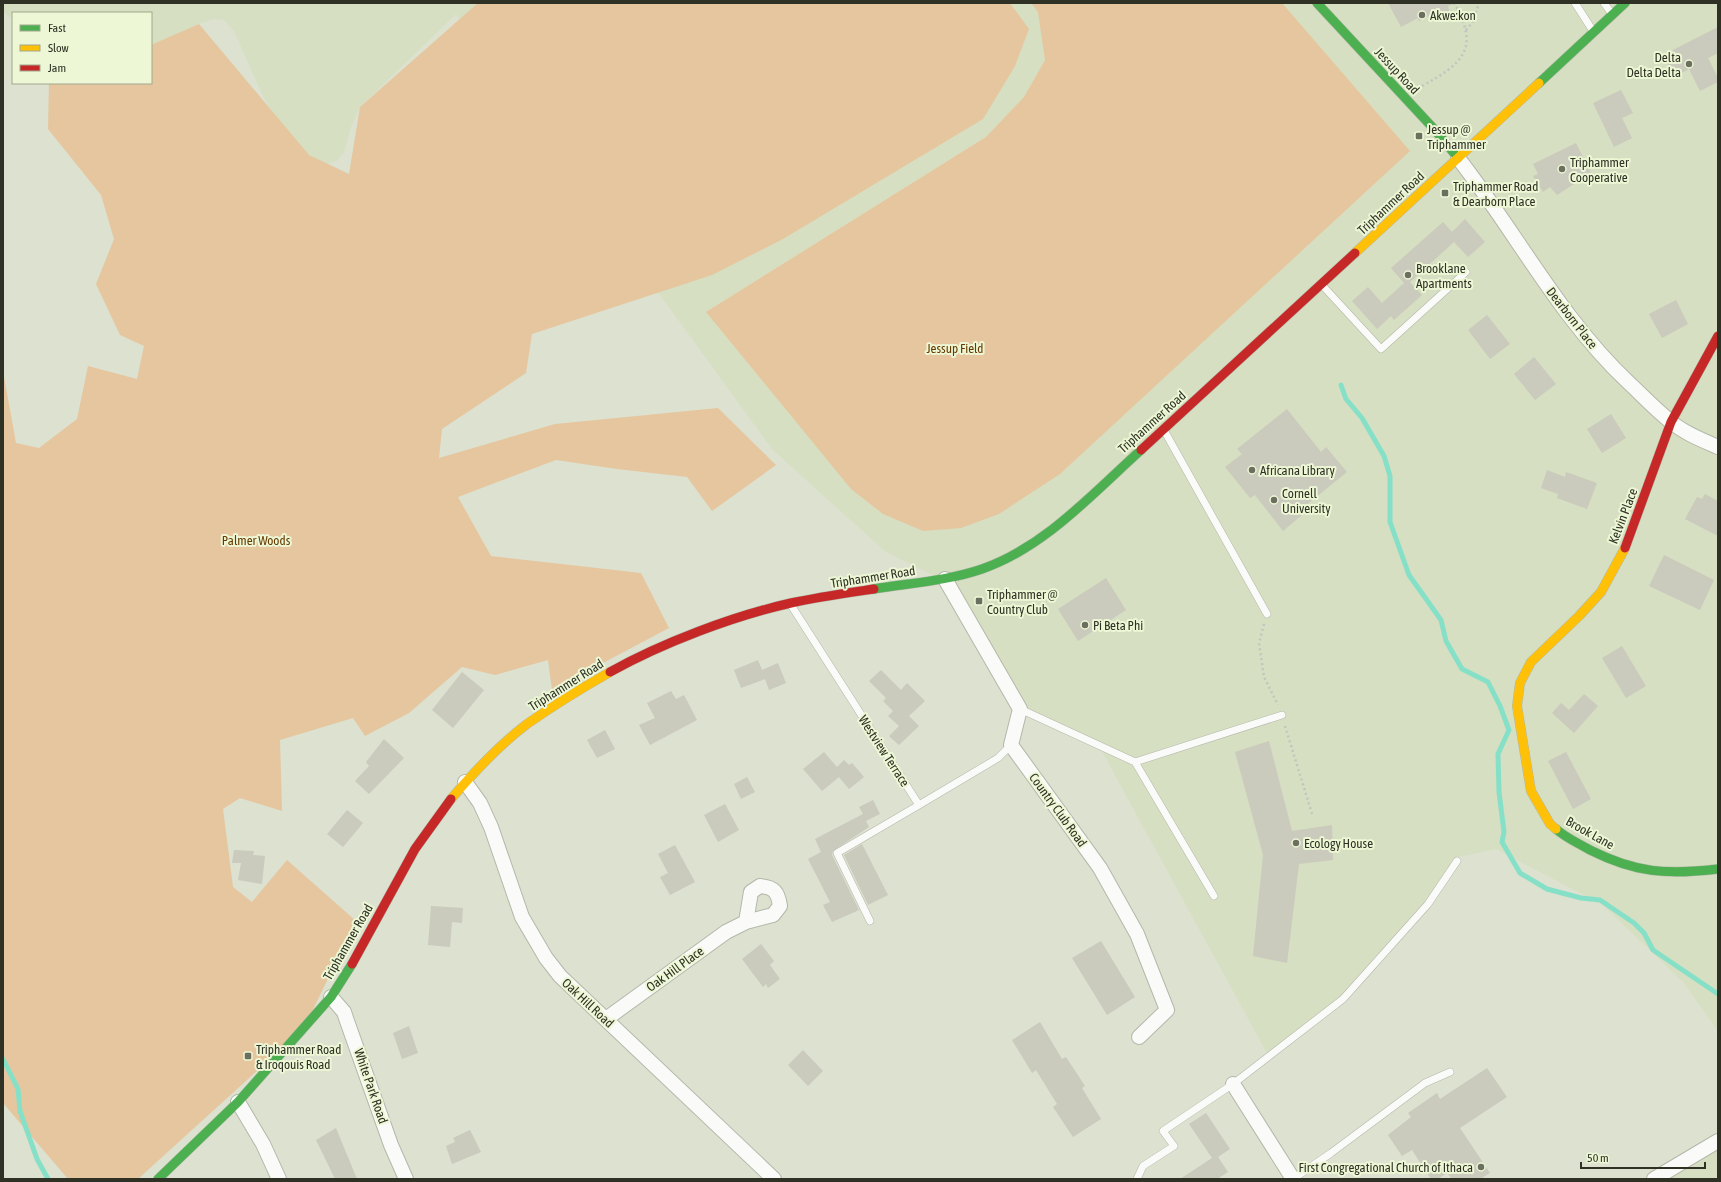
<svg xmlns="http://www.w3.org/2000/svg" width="1721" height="1182" viewBox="0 0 1721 1182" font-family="'Asap Condensed',sans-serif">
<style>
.built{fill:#d6dfc1}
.green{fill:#e6c69e}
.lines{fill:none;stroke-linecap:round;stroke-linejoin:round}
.stream{stroke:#86e0c7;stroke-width:5}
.building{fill:#cacabd}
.lane-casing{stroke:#b3b8aa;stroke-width:8}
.street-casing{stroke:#b3b8aa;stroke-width:16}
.fast-casing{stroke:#b3b8aa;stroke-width:10}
.slow-casing{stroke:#b3b8aa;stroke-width:10}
.jam-casing{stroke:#b3b8aa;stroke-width:10}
.path{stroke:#c2c5bf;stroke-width:2.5;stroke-dasharray:2 3;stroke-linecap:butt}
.lane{stroke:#fafaf8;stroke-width:7}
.street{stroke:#fafaf8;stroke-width:14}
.fast{stroke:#4caf50;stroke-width:9}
.slow{stroke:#ffc107;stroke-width:9}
.jam{stroke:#c62828;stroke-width:9}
.poi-dot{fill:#6b6f60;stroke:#edf7d5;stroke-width:1.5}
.labels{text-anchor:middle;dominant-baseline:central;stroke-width:4;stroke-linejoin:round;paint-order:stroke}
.poi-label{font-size:13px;fill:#2e3124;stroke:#edf7d5;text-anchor:start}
.street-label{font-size:13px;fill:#2e3124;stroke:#edf7d5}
.park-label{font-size:13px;fill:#663900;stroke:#edf7d5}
</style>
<rect width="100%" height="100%" fill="#dce1d0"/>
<path class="built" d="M3 3H1718V1031L1684 983 1603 905 1496 849 1458 857 1421 910 1337 1000 1268 1055 1099 746 1018 707 939 578 886 552 772 449 456 14 360 107 351 127 344 152 337 161 325 164 309 155 288 138 264 98 234 31 224 20 213 19 199 24 151 50V13H13V19L3 12Z
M1718 1148V1179H1668Z"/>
<path class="green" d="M478 3H1010L1029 29 1015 66 983 119 783 239 712 275 532 334 526 373 442 429 439 458 555 424 718 408 776 465 712 511 687 477 617 469 556 460 458 497 491 556 641 573 669 628 552 690 548 660 495 675 462 667 409 713 365 736 353 718 280 740 282 811 240 798 223 809 233 887 252 902 287 860 356 921 304 1028 138 1179H68L3 1103V371L16 443 39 448 77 419 88 366 137 379 144 346 120 335 96 284 114 239 101 195 48 129 49 83H151V45L199 24 309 155 349 174 360 107Z
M1031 3H1282L1410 151 1060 474 999 514 961 528 923 531 883 514 851 489 706 312 986 137 1024 97 1045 60 1038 12Z"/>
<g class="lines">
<path class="stream" d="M1341 385 1346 399 1362 418 1384 456 1390 476V522L1409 575 1441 620 1446 641 1462 669 1488 682 1500 706 1509 730 1498 754 1499 792 1504 832 1502 842 1520 873 1547 889 1581 898 1600 900 1634 923 1644 933 1653 950 1718 994
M3 1059 18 1089 20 1111 37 1159 48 1179"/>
</g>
<path class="building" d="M1388 3H1455L1448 6 1450 15 1436 22 1431 15 1419 21 1418 18 1401 27Z
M1718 27V53L1708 58 1718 78V82L1700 91 1689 69 1674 77 1663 55Z
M1621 90 1633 113 1622 118 1632 138 1614 147 1593 103Z
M1576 143 1591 173 1557 195 1550 187 1543 192 1533 176 1538 174 1533 164Z
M1465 219 1485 242 1468 257 1454 242 1410 282 1422 295 1394 320 1391 316 1377 329 1352 301 1368 287 1382 303 1404 283 1391 268 1443 222 1452 232Z
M1676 300 1688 324 1662 338 1649 314Z
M1487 315 1510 344 1490 359 1468 330Z
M1534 357 1556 384 1535 400 1514 374Z
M1287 409 1321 452 1326 447 1347 472 1299 511 1302 515 1283 531 1255 495 1250 498 1225 467 1242 454 1237 449Z
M1611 414 1626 438 1602 453 1587 429Z
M1547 470 1565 477 1566 472 1597 483 1587 509 1557 498 1558 494 1541 488Z
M1705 494 1718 501V536L1685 519 1697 497 1702 499Z
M1664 555 1714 580 1700 610 1649 586Z
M1106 578 1126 610 1078 641 1058 609Z
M1622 646 1646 686 1626 698 1602 658Z
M758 660 762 670 778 663 786 683 769 690 765 679 741 688 734 670Z
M881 670 901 690 907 683 925 701 909 716 919 726 899 745 889 736 899 726 888 716 893 711 883 701 886 698 869 681Z
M462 672 484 690 453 728 432 710Z
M671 691 676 699 684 695 697 720 650 745 639 725 655 718 647 703Z
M1584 694 1598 706 1574 733 1552 713 1561 703 1569 710Z
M605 730 615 749 597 758 587 740Z
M384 739 404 758 369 794 355 781 369 766 366 762Z
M1269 741 1292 831 1332 825 1333 860 1299 864 1287 963 1253 956 1263 855 1235 752Z
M824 752 837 767 844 760 849 765 852 763 864 777 849 789 839 777 822 791 803 769Z
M1566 752 1591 799 1573 809 1548 761Z
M747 777 755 792 741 799 734 784Z
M873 800 880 814 866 821 869 827 833 851 832 855 859 910 832 922 823 905 830 902 808 859 821 852 815 839 863 814 859 807Z
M725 804 739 830 718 842 704 815Z
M347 810 363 823 343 847 327 834Z
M862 844 888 895 868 905 844 855Z
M675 845 695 882 670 895 660 877 668 873 658 854Z
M234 850 254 851 253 855 265 856 262 884 238 880 241 863H232Z
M431 906 463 908 462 923 452 922 450 947 428 945Z
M1101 941 1135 997 1107 1015 1072 958Z
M761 944 774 961 770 965 780 979 768 988 766 984 763 987 742 959Z
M1040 1022 1062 1059 1066 1057 1085 1086 1082 1088 1101 1119 1073 1137 1053 1107 1057 1104 1036 1070 1032 1073 1012 1040Z
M409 1026 418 1053 402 1059 393 1033Z
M803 1050 823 1071 808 1086 788 1065Z
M1487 1068 1507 1097 1460 1128 1490 1173 1480 1179H1452L1447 1173 1438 1179H1431L1412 1150 1402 1156 1388 1135 1411 1117 1408 1113 1437 1093 1440 1099Z
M1206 1113 1230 1149 1218 1157 1228 1172 1217 1179H1180L1212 1158 1189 1124Z
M336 1128 357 1179H335L316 1140Z
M470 1130 481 1152 452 1164 446 1146 455 1142 453 1138Z"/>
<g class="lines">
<g class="lane-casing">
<path id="lane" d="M1575 3 1593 31
M1604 3 1612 14
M1322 285 1381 349 1466 272
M1165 432 1267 614
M791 605 919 805 998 758 1011 745
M1020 709 1135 762 1214 896
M1135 762 1282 715
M870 921 837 853 919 805
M1137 1179 1143 1166 1174 1146 1163 1131 1233 1084 1343 999 1428 904 1457 861
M1293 1179 1331 1153 1425 1083 1450 1072"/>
</g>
<g class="street-casing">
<path id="street" d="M1458 158C1516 232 1559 317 1628 382 1642 395 1655 409 1670 421 1684 433 1702 440 1718 447
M945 579 1020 709 1011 745 1100 868 1137 934 1167 1010 1139 1037
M465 782 480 803 491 827 522 917 546 958 560 976 774 1179
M760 886C774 887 778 892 780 906L773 915 746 922 751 892Z
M331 997 344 1012 347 1021 391 1145 406 1179
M606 1019 726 932 746 922
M1233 1084 1293 1179
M238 1102 263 1144 279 1179
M1654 1179 1718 1141"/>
</g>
<g class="fast-casing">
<path id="fast" d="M1317 3 1434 129 1458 158
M1539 83 1625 3
M874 589C910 583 947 581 982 569 1045 547 1092 494 1141 450
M1556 829C1566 838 1578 843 1590 850 1636 873 1667 875 1718 869
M158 1179 238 1102 331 997 352 964"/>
</g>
<g class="slow-casing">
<path id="slow" d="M1355 253 1539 83
M451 799C474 772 499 745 527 724 554 705 582 688 610 672
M1556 829 1550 824 1531 791 1517 706 1520 683 1531 662 1579 616 1601 592 1625 548"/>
</g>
<g class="jam-casing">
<path id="jam" d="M1141 450 1355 253
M1625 548 1671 422 1718 336
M610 672C662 643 733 616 791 603 818 597 847 593 874 589
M352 964 415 849 451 799"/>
</g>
<path class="path" d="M1466 30 1473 22 1479 3
M1422 86C1462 64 1481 49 1454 3
M1264 624 1259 643 1264 677 1278 705
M1285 726 1313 817"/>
<use href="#lane" class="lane"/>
<use href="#street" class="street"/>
<use href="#fast" class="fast"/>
<use href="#slow" class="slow"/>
<use href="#jam" class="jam"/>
</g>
<g class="poi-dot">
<circle cx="1422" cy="15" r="4"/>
<circle cx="1689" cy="64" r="4"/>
<rect x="1415" y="132" width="8" height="8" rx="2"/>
<circle cx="1562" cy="169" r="4"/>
<rect x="1441" y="189" width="8" height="8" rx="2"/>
<circle cx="1408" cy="275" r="4"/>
<circle cx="1252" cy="470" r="4"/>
<circle cx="1274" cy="500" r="4"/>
<rect x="975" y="597" width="8" height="8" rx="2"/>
<circle cx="1085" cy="625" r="4"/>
<circle cx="1296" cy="843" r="4"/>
<rect x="244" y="1052" width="8" height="8" rx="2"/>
<circle cx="1481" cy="1167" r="4"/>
</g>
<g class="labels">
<g class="poi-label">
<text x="1430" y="15">Akwe:kon</text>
<text x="1681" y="57" text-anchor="end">Delta<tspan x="1681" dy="15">Delta Delta</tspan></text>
<text x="1427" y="129">Jessup @<tspan x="1427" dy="15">Triphammer</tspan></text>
<text x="1570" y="162">Triphammer<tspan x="1570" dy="15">Cooperative</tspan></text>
<text x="1453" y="186">Triphammer Road<tspan x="1453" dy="15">&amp; Dearborn Place</tspan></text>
<text x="1416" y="268">Brooklane<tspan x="1416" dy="15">Apartments</tspan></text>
<text x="1260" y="470">Africana Library</text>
<text x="1282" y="493">Cornell<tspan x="1282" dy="15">University</tspan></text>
<text x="987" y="594">Triphammer @<tspan x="987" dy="15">Country Club</tspan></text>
<text x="1093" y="625">Pi Beta Phi</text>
<text x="1304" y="843">Ecology House</text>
<text x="256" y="1049">Triphammer Road<tspan x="256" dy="15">&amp; Iroqouis Road</tspan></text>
<text x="1473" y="1167" text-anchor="end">First Congregational Church of Ithaca</text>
</g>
<g class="street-label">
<text transform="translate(1397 71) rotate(47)">Jessup Road</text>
<text transform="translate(1391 203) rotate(-43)">Triphammer Road</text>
<text transform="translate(1572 318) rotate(52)">Dearborn Place</text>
<text transform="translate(1152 422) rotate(-42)">Triphammer Road</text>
<text transform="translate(1623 516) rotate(-69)">Kelvin Place</text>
<text transform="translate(873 577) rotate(-9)">Triphammer Road</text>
<text transform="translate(566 685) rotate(-32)">Triphammer Road</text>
<text transform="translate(884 751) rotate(57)">Westview Terrace</text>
<text transform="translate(1058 810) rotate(54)">Country Club Road</text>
<text transform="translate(1590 833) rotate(29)">Brook Lane</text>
<text transform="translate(348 942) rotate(-60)">Triphammer Road</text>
<text transform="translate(675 969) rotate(-36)">Oak Hill Place</text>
<text transform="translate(588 1003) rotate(43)">Oak Hill Road</text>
<text transform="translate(371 1086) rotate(71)">White Park Road</text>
</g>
<g class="park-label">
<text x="955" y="348">Jessup Field</text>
<text x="256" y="540">Palmer Woods</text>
</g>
</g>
<rect width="1721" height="1182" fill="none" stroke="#2e3124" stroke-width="8"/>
<rect x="12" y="12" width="140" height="72" fill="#edf7d5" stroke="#a1a88e"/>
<rect x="20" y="25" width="20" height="6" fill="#4caf50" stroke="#a1a88e"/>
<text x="48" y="32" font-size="12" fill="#2e3124">Fast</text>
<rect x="20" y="45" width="20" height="6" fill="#ffc107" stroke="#a1a88e"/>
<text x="48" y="52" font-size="12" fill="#2e3124">Slow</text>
<rect x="20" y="65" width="20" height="6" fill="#c62828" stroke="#a1a88e"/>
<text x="48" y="72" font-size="12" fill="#2e3124">Jam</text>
<path d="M1581 1162v6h124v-6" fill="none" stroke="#2e3124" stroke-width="2"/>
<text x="1587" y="1162" font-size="12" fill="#2e3124" stroke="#edf7d5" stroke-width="3" paint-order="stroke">50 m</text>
</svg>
